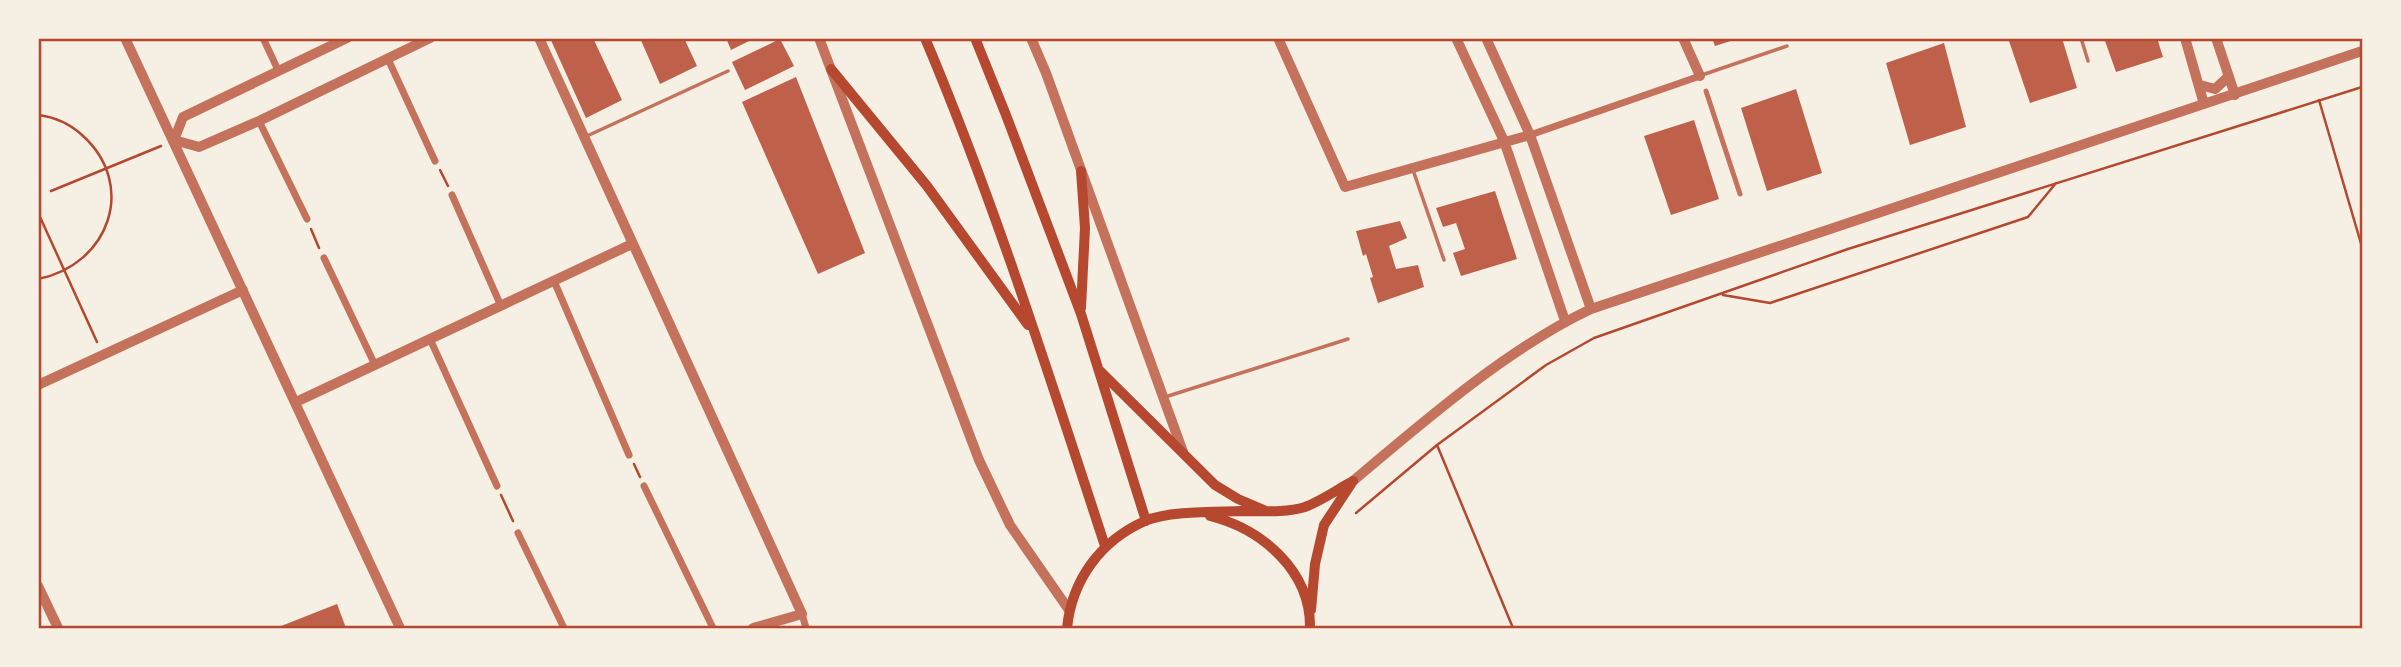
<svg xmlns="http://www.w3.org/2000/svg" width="2401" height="667" viewBox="0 0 2401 667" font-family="Quicksand,sans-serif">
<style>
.building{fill:#bf614a}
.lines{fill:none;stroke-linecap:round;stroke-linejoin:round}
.path{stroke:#b5482f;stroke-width:2.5}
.service{stroke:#c5725c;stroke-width:3.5}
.pedestrian{stroke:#c5725c;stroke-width:5}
.minor{stroke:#c5725c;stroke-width:7}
.tertiary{stroke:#c5725c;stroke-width:10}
.secondary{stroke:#b5482f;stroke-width:10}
.neatline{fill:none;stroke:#b5482f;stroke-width:2.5}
</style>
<rect width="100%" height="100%" fill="#f6efe4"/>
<path class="building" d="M550 38H593L622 100 586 118Z
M640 38H684L697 66 660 84Z
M726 38H755L731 50Z
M1712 38H1737V39L1715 46Z
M2008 38H2062L2077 88 2030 103Z
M2104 38H2157L2163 57 2116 72Z
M780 39 794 66 745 90 732 62Z
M1944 43 1966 127 1910 145 1886 63Z
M796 77 865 253 818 274 742 102Z
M1796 89 1822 173 1767 191 1741 108Z
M1694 120 1719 199 1671 215 1644 136Z
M1495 191 1517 259 1461 276 1453 253 1465 249 1456 223 1443 227 1436 208Z
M1400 221 1407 238 1389 246 1396 269 1418 265 1424 287 1378 303 1370 278 1373 277 1366 254 1363 256 1356 231Z
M337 604 346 628H276Z"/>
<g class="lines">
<path class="path" d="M2319 100 2362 247
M38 115C55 117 70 124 82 135 138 185 109 265 38 279
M440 170 448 186
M51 191 161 146
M40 217 97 342
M311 229 319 248
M1723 295 1770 303 2028 217 2056 183
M1437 445 1513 628
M634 464 640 477
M501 495 513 521
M1356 513 1437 445 1546 365 1594 338 1848 249 2362 87"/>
<path class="service" d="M2081 38 2088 61
M1702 75 1787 46
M587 136 728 71
M1413 170 1444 260
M1165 397 1348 339"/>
<path class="pedestrian" d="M1706 91 1740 194"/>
<path class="minor" d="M263 38 278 70
M388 59 435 161
M259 121 307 219
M1530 135 1700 76
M452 195 501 306
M324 258 375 365
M554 281 629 455
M430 339 497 486
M644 486 713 628
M518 533 564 628
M802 614 806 628"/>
<path class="tertiary" d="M125 38 400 628
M539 38 802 614 753 628
M819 38 979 460 1010 525 1069 610
M1031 38 1046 73 1183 452
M1278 38 1345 187 1530 135
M1456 38 1504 141 1565 321
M1486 38 1530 135 1591 309
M1683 38 1700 76
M2185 38 2204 104
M2216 38 2235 95
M2200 85 2215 89 2228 77
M174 140 199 147 259 121 430 38
M174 140 183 117 347 38
M38 385 243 290
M296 402 632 244
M1353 481C1423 422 1508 348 1591 309L2362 51
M38 586 58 628"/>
<path class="secondary" d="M925 38C995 204 1049 375 1105 546
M975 38 1006 115 1081 314 1146 521
M831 69 927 186 1028 325
M1081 308 1085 228 1081 171
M1099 370 1215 485 1238 499 1264 510
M1210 516C1262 529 1311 571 1310 628
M1311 610 1315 564 1324 525 1351 484
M1067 628C1072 580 1100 541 1145 521 1168 511 1215 512 1241 511 1262 511 1285 513 1305 507 1321 501 1338 489 1353 481"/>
</g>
<rect width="2401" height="667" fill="none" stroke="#f6efe4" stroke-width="80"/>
<rect x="40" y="40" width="2321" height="587" class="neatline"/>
</svg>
